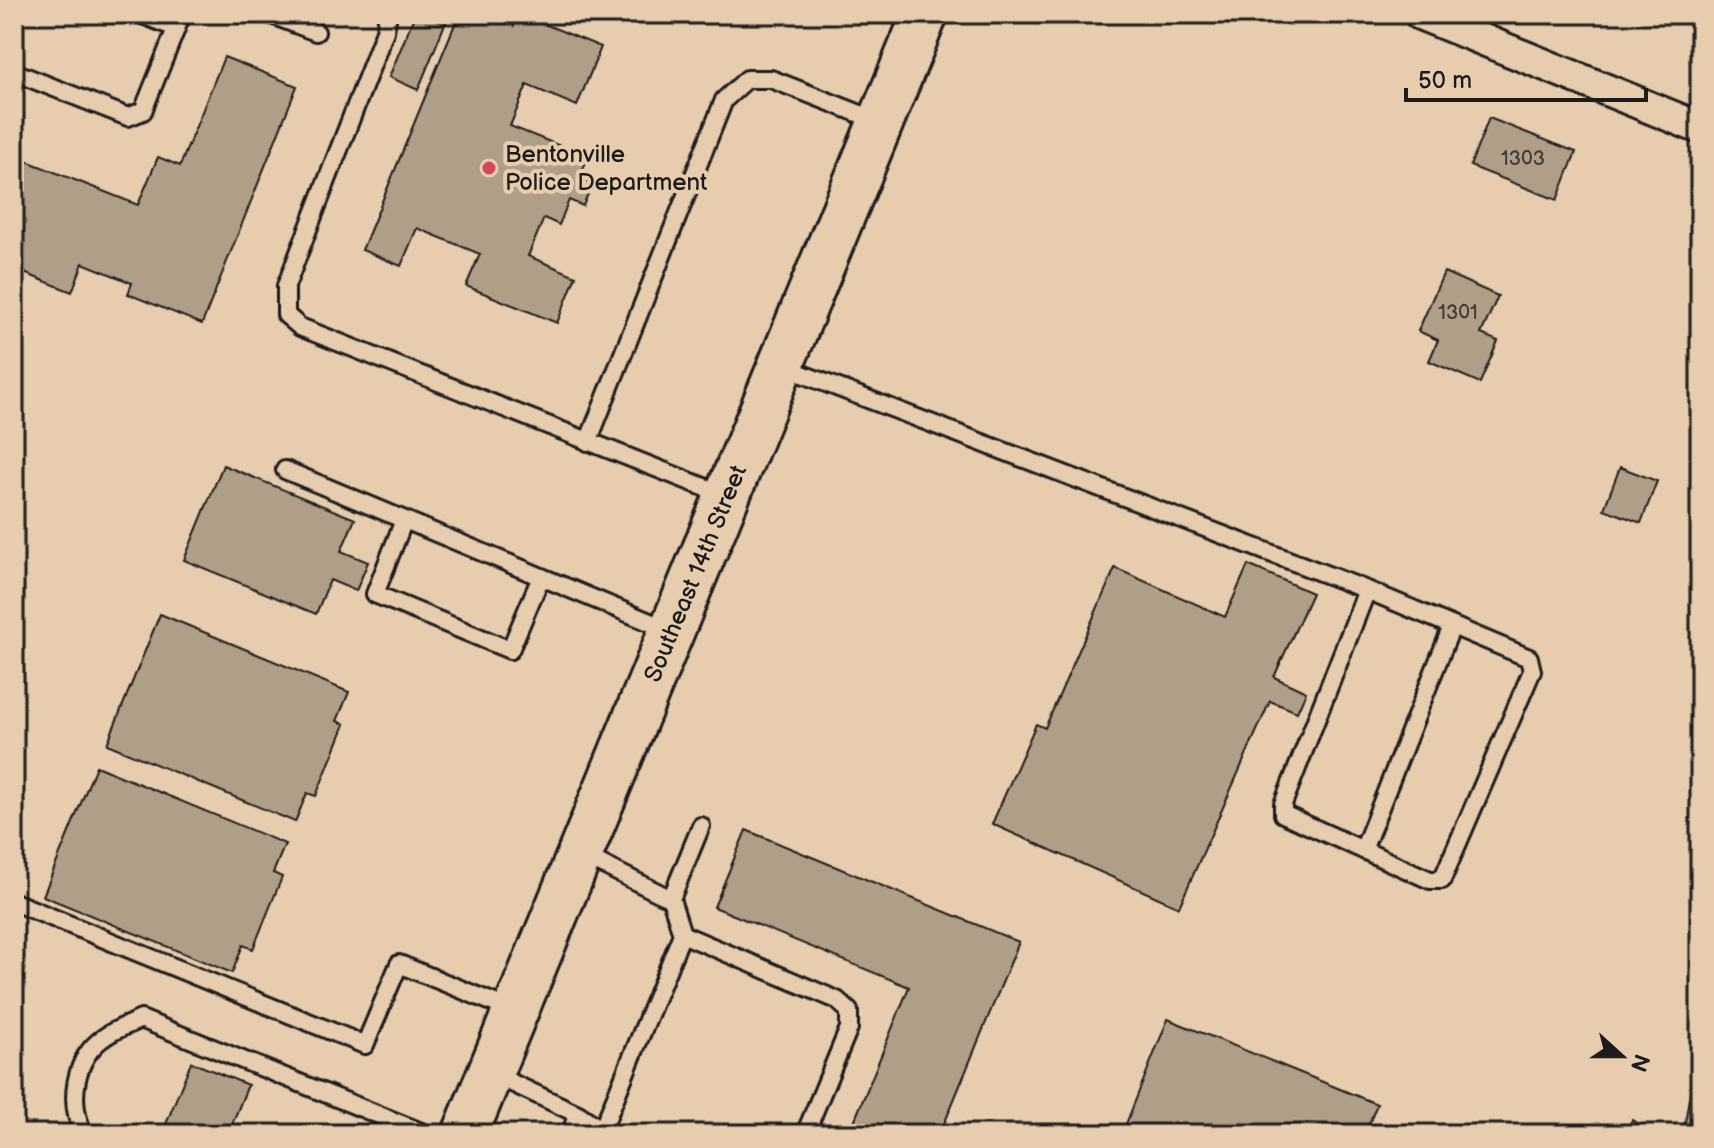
<svg xmlns="http://www.w3.org/2000/svg" width="1714" height="1148" viewBox="0 0 1714 1148" font-family="'Balsamiq Sans',sans-serif">
<style>
.building{fill:#b19e88;stroke:#1c1c1c;stroke-width:2}
.lines{fill:none;stroke-linecap:round;stroke-linejoin:round}
.lane-casing{stroke:#1c1c1c;stroke-width:22}
.street-casing{stroke:#1c1c1c;stroke-width:36}
.primary-casing{stroke:#1c1c1c;stroke-width:50}
.path{stroke:#1c1c1c;stroke-width:5;stroke-dasharray:6 6;stroke-linecap:butt}
.lane{stroke:#e7ccae;stroke-width:16}
.street{stroke:#e7ccae;stroke-width:30}
.primary{stroke:#e7ccae;stroke-width:44}
.poi-dot{fill:#d1495b;stroke:#e7ccae;stroke-width:3}
.labels{text-anchor:middle;dominant-baseline:central;stroke-width:8;stroke-linejoin:round;paint-order:stroke}
.number-label{font-size:20px;fill:#413c37}
.poi-label{font-size:24px;fill:#1c1c1c;stroke:#e7ccae;text-anchor:start}
.street-label{font-size:24px;fill:#1c1c1c;stroke:#e7ccae}
</style>
<rect width="100%" height="100%" fill="#e7ccae"/>
<filter id="ink" filterUnits="userSpaceOnUse"><feTurbulence type="fractalNoise" baseFrequency=".0125" numOctaves="2"/><feDisplacementMap in="SourceGraphic" scale="16" xChannelSelector="R" yChannelSelector="G"/><feConvolveMatrix kernelMatrix="1 2 1 2 8 2 1 2 1" color-interpolation-filters="sRGB"/></filter>
<g filter="url(#ink)">
<path class="building" d="M415 14H449L418 90 389 77Z
M459 14H485L514 26 520 14 601 47 577 106 527 85 510 126 588 157 579 179 592 184 583 206 569 200 559 225 544 218 528 256 576 276 557 323 466 286 480 254 417 228 401 266 362 250Z
M224 57 297 86 202 324 128 294 132 283 83 263 72 292 14 269V156L138 205 158 157 180 166Z
M1489 118 1576 152 1557 200 1470 166Z
M1444 272 1498 296 1481 334 1498 341 1480 383 1429 361 1438 340 1418 331Z
M223 465 355 519 341 551 368 562 356 591 330 580 316 614 184 560Z
M1620 467 1657 481 1641 523 1604 509Z
M1248 565 1312 593 1274 677 1306 692 1297 712 1270 701 1179 907 992 824 1036 724 1045 728 1115 568 1225 617Z
M160 614 349 692 337 721 345 724 316 796 307 793 295 822 107 744Z
M96 766 285 844 273 873 282 877 253 949 243 945 232 973 43 896Z
M746 830 1019 942 940 1134H849L909 987 714 907Z
M1168 1019 1377 1104 1365 1134H1122Z
M191 1062 248 1085 228 1134H162Z
M1693 1075 1700 1076V1134H1683Z
M1632 1120 1655 1134H1624Z"/>
<g class="lines">
<g class="lane-casing">
<path id="lane" d="M140 14 176 28
M269 14 316 32
M388 14 385 31 286 286V315L300 327 724 495
M14 72 128 117 143 111 182 14
M784 367 1367 590 1529 658 1532 671 1442 880H1430L1283 814V804L1367 590
M588 442 724 100 747 79H771L878 121
M285 470 671 631
M404 520 375 594 510 650 541 577
M1363 850 1452 626
M583 855 671 899 682 934 837 1000 849 1011V1028L805 1134
M671 899 701 826
M14 902 365 1045 399 964 514 1011
M493 1074 578 1114 608 1134
M603 1128 682 934
M84 1134C68 1103 73 1057 106 1036 116 1029 129 1025 141 1019L426 1134
M570 1134 578 1114"/>
</g>
<g class="street-casing">
<path id="street" d="M1420 14 1700 128"/>
</g>
<g class="primary-casing">
<g id="primary">
<path id="s1" d="M465 1134 925 14"/>
</g>
</g>
<path class="path" d="M14 718 20 720 14 734"/>
<use href="#lane" class="lane"/>
<use href="#street" class="street"/>
<use href="#primary" class="primary"/>
</g>
</g>
<circle class="poi-dot" cx="489" cy="168" r="8"/>
<g class="labels">
<g class="number-label">
<text x="1523" y="159">1303</text>
<text x="1458" y="313">1301</text>
</g>
<g class="poi-label">
<text x="505" y="154">Bentonville<tspan x="505" dy="28">Police Department</tspan></text>
</g>
<g class="street-label">
<text stroke="none"><textPath href="#s1" startOffset="606">Southeast 14th Street</textPath></text>
</g>
</g>
<rect width="1714" height="1148" fill="none" stroke="#e7ccae" stroke-width="48"/>
<rect x="24" y="24" width="1666" height="1100" fill="none" stroke="#1c1c1c" stroke-width="3" filter="url(#ink)"/>
<g transform="translate(1622 1056) rotate(111)" stroke="#e7ccae" stroke-width="6" paint-order="stroke">
<path d="M0-6L14 30L0 20L-14 30Z" fill="#1c1c1c"/>
<text y="-12" font-size="22" font-weight="bold" text-anchor="middle" fill="#1c1c1c">N</text>
</g>
<path d="M1406 88v12h240v-12" fill="none" stroke="#1c1c1c" stroke-width="4"/>
<text x="1418" y="88" font-size="24" fill="#1c1c1c" stroke="#e7ccae" stroke-width="6" paint-order="stroke">50 m</text>
</svg>
